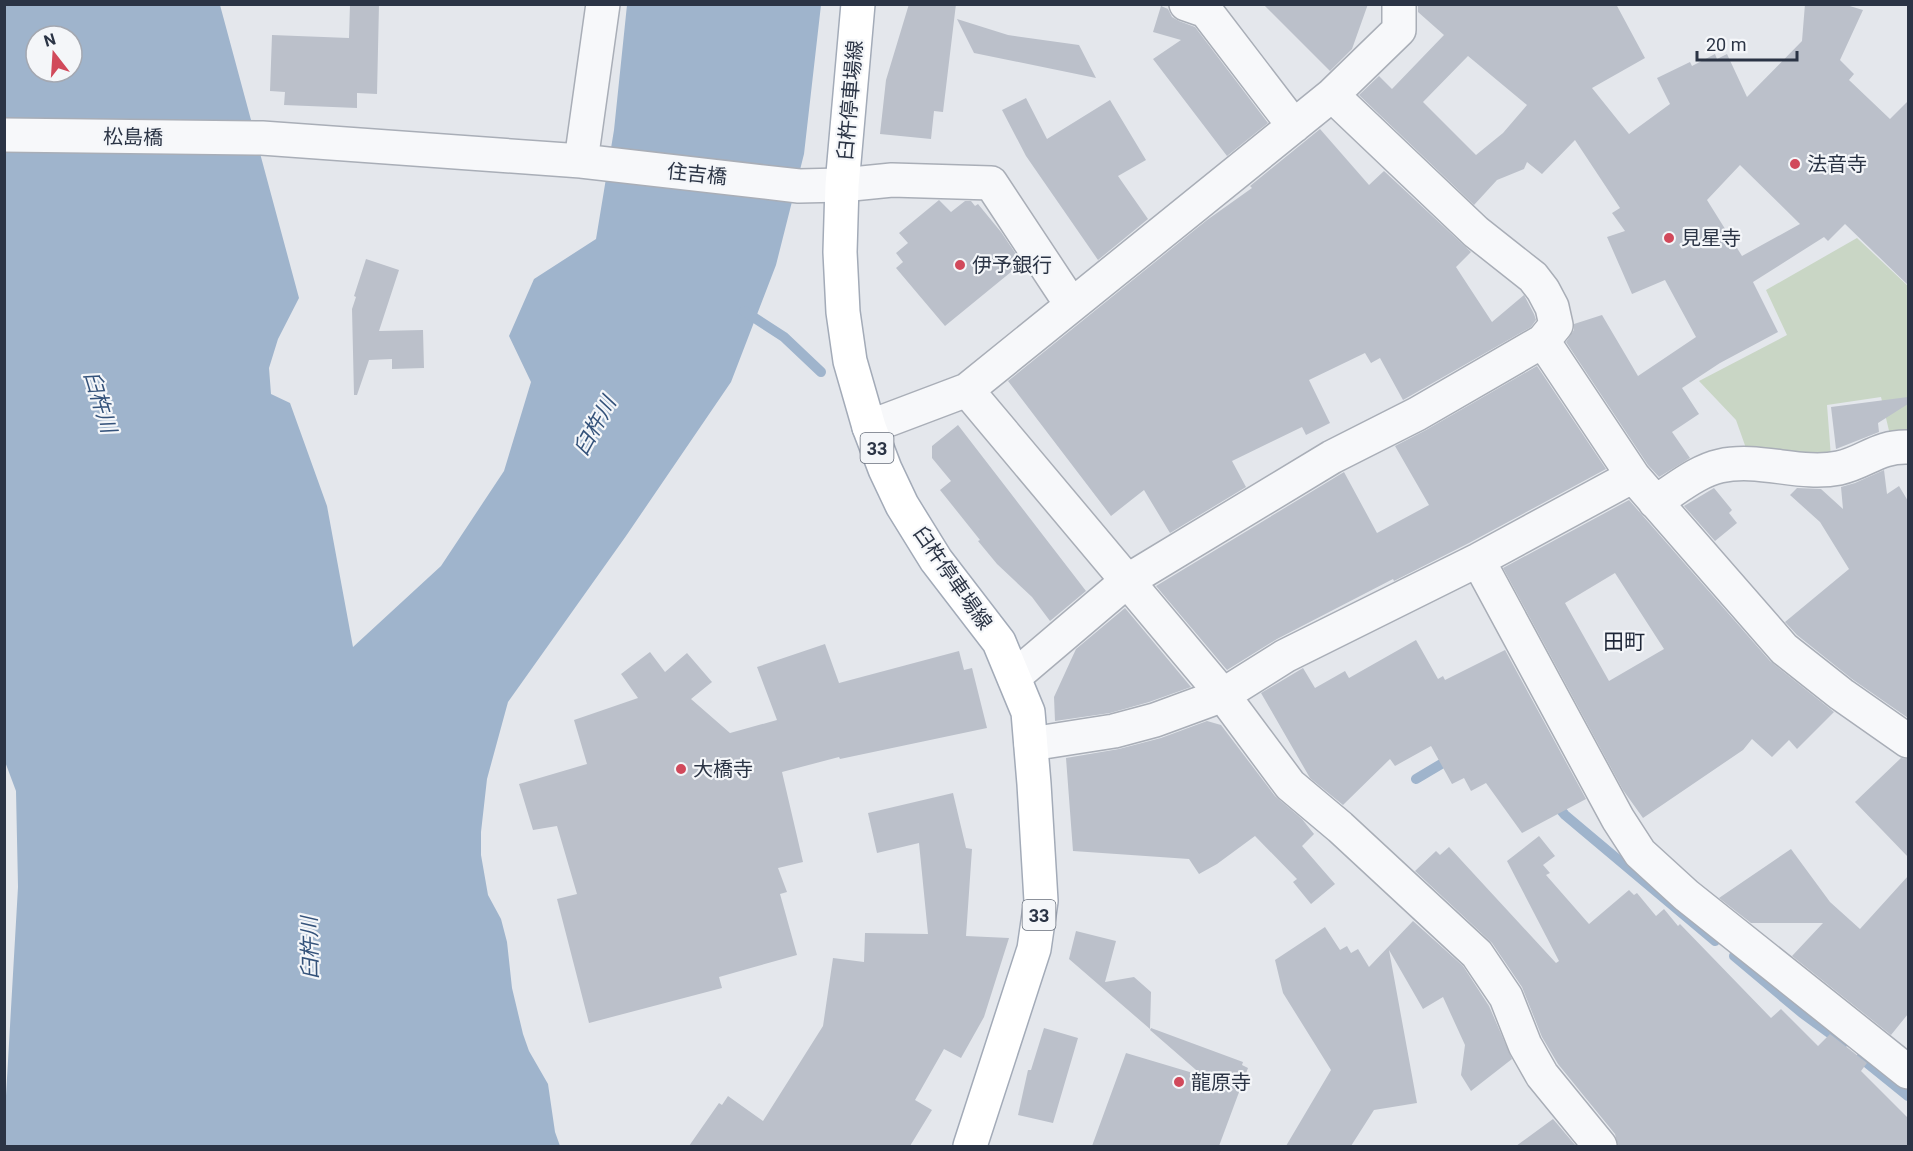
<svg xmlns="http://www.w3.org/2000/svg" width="1913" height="1151" viewBox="0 0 1913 1151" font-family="Roboto,'Noto Sans JP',sans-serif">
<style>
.green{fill:#c9d6c5}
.water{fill:#9fb4cc;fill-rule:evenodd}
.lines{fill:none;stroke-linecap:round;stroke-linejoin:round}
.stream{stroke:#9fb4cc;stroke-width:10}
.building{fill:#bbc0ca;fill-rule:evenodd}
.minor-casing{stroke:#a9aeb7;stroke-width:36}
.major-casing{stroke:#a3abb8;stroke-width:36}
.minor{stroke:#f7f8fa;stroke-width:33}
.major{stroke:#fff;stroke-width:33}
.poi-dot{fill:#d1495b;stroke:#f4f6f9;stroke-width:2}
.labels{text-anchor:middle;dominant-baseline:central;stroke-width:4.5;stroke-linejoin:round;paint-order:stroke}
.shield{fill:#f4f6f9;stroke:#676e7b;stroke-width:1.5}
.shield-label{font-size:18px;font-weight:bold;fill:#2b3445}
.street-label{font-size:20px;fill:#2b3445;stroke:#f4f6f9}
.poi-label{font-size:20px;fill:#2b3445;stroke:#f4f6f9;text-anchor:start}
.water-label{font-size:21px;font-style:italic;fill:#34527a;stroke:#f4f6f9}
.neighbourhood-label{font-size:21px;fill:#1d2536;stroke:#f4f6f9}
</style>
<rect width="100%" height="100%" fill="#e4e7ec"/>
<path class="green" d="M1857 238 1908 286V434L1890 435 1881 397 1827 405 1831 457 1747 451 1736 420 1699 381 1787 335 1766 290Z"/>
<path class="water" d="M5 5H220L299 298 278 339 269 368 271 394 290 403 327 506 353 647 441 566 504 471 531 382 509 336 534 279 596 239 614 130 627 5H821L804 154 776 265 731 382 626 536 508 702 487 779 481 832V855L488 895 501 919 507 942 512 988 523 1034 529 1051 548 1084 555 1132 560 1146H5V1113L18 887 16 791 4 759ZM36 36H72V72H36Z"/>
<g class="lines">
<path class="stream" d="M744 311 784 337 821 372
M1416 779 1453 757
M1554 802 1565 815 1715 941
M1734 956 1802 1013 1843 1043
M1861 1058 1908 1096"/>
</g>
<path class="building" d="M350 4H379L377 94 357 93V108L284 105 285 92 270 91 272 35 349 38Z
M909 4H956L943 112 934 111 931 139 880 134 886 80Z
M1263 4H1368L1352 49 1330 71Z
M1418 4H1616L1645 58 1592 88 1629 134 1670 104 1657 78 1690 62 1692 66 1715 54 1717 59 1727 54 1747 97 1802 41 1805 4H1843L1863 10 1840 60 1854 74 1849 80 1890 119 1908 101V285L1845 224 1828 241 1824 237 1753 282 1778 332 1720 363 1682 388 1699 414 1672 432 1690 458 1659 477 1648 465 1566 342 1574 330V324L1602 315 1638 376 1696 337 1665 280 1632 294 1607 237 1625 231 1612 213 1620 208 1575 140 1542 174 1527 162 1524 169 1497 180 1474 205 1359 95 1379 76 1392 89 1444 35 1418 12ZM1468 56 1527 105 1503 133 1476 155 1423 102ZM1740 165 1800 224 1742 256 1707 200Z
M1161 6 1168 9 1172 17 1179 21 1195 27 1268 123 1227 156 1153 59 1181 40 1153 32Z
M957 19 1008 35 1079 45 1096 78 974 53Z
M1026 98 1047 139 1110 100 1146 160 1118 176 1148 219 1098 260 1026 156 1002 110Z
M1320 129 1369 185 1384 171 1471 252 1456 267 1492 322 1524 295 1534 314 1536 320 1531 327 1403 400 1380 358 1371 363 1365 353 1309 380 1330 423 1306 435 1302 427 1232 461 1246 487 1170 533 1144 490 1111 516 1008 381 1207 220 1252 188 1250 186Z
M939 200 951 212 965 201H971L975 206 978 204 1001 232 1022 263 945 326 896 268 903 262 896 253 908 243 899 233Z
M366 259 399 270 379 331 423 330 424 368 392 369V359L369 360 357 395H354L352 309 356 297 354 296Z
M1537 366 1606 469 1469 543 1394 581 1393 579 1277 639 1227 670 1156 586 1344 472 1377 533 1429 505 1395 446 1426 430Z
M1908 397V404L1878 423 1879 432 1836 449 1831 407Z
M958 425 1086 591 1050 621 1032 597 997 564 978 541 980 540 940 490 951 481 932 458V446Z
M1884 470 1887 494 1899 486 1908 501V718L1852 679 1797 635 1785 622 1849 569 1820 522 1790 495 1797 488 1821 489 1843 509 1841 487 1855 483Z
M1714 488 1732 510 1729 513 1737 523 1715 541 1684 506Z
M1629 500 1770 661 1834 712 1797 749 1789 740 1772 757 1752 739 1743 750 1643 818 1623 790 1503 568ZM1615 573 1664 649 1609 681 1565 603Z
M1125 608 1191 687 1149 702 1110 713 1055 721 1054 697 1076 649Z
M1416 640 1438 679 1443 676 1445 680 1505 650 1586 799 1522 833 1486 783 1471 791 1464 778 1452 784 1431 746 1395 766 1390 759 1343 805 1310 778 1261 693 1303 668 1315 688 1345 671 1349 678Z
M825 644 839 683 959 651 964 670 972 668 987 728 840 759 839 757 782 772 803 862 778 868 787 892 780 894 797 955 719 977 722 988 589 1023 557 899 577 894 557 826 533 830 519 784 587 764 574 720 638 698 621 674 650 652 665 672 687 653 712 682 691 699 730 733 777 720 757 667Z
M1207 721 1221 725 1275 796 1302 819 1314 834 1302 846 1335 884 1311 904 1293 882 1297 879 1255 836 1217 864 1199 874 1189 859 1073 851 1066 758 1119 749 1161 738Z
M1901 758 1908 759V857L1855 802Z
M953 793 966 848 972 849 966 936 1009 938 984 1017 961 1058 944 1049 915 1100 932 1110 910 1146H689L719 1103 722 1105 728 1096 763 1121 823 1026 833 958 864 962 865 933 928 934 919 843 877 853 868 813Z
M1539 836 1555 856 1543 865 1550 873 1546 875 1589 924 1629 890 1634 895 1637 893 1656 916 1664 909 1678 926 1680 924 1771 1018 1781 1009 1818 1046 1830 1034 1867 1063 1861 1071 1908 1118V1146H1618L1615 1134 1558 1064 1542 1037 1522 987 1492 943 1415 871 1436 851 1440 855 1449 847 1556 963 1559 961 1507 861Z
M1791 849 1830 902 1860 929 1908 876V1014L1891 1035 1792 956 1823 923H1751L1719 898Z
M1413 921 1463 966 1489 1006 1512 1059 1471 1091 1461 1075 1465 1045 1443 997 1423 1009 1389 950 1417 1103 1374 1110 1351 1146H1286L1331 1070 1283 993 1275 960 1325 927 1340 950 1347 946 1351 953 1358 949 1369 967Z
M1076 931 1116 941 1105 982 1134 977 1151 992 1150 1029 1069 959Z
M1044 1028 1078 1038 1053 1123 1018 1115 1028 1070H1031Z
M1151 1028 1243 1062 1242 1065 1248 1068 1219 1146H1092L1126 1053 1203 1076 1150 1030Z
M1553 1119 1576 1146H1516Z"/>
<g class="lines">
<g class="minor-casing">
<path id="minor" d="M1186 4 1206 11 1294 126
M4 135 262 138 581 161 799 186 842 185 892 180 991 183 1071 304
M581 161 603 4
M1543 341 1633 476 1784 649 1841 694 1908 741
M967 390 1223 695 1290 785 1340 827 1477 954 1506 997 1525 1045 1542 1075 1600 1146
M869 427 967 390 1332 95 1399 30V4
M1655 502C1675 490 1697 471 1720 466 1759 457 1800 476 1839 468 1866 462 1878 446 1908 447
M1478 560 1618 819 1640 853 1686 895 1908 1072
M1014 677 1127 581 1332 457 1417 414 1543 341 1556 325 1552 307 1543 290 1533 277 1476 232 1332 95
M1031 744 1114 731 1155 720 1223 695 1285 656 1478 560 1633 476"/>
</g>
<g class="major-casing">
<path id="major" d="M858 4 842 185 840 252 843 312 850 361 869 427 885 469 902 505 936 560 999 642 1028 712 1034 784 1041 901 1034 949 970 1146"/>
</g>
<use href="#minor" class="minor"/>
<use href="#major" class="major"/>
</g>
<g class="poi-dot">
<circle cx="1795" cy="164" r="6"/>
<circle cx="1669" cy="238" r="6"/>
<circle cx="960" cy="265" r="6"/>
<circle cx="681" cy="769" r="6"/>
<circle cx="1179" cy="1082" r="6"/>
</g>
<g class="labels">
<g class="shield">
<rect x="860.5" y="433" width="33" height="30" rx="4.5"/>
<rect x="1022.5" y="900" width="33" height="30" rx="4.5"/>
</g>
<g class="shield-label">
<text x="877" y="448">33</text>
<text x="1039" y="915">33</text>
</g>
<g class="street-label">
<text transform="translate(850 100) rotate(-85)">臼杵停車場線</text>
<text transform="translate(133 137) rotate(1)">松島橋</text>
<text transform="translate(697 174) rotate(6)">住吉橋</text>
<text transform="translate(953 578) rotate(55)">臼杵停車場線</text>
</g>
<g class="poi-label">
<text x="1807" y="164">法音寺</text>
<text x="1681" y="238">見星寺</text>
<text x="972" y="265">伊予銀行</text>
<text x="693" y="769">大橋寺</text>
<text x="1191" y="1082">龍原寺</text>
</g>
<g class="water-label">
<text transform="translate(100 402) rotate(73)">臼杵川</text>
<text transform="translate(595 426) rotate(-61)">臼杵川</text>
<text transform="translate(310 948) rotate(-91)">臼杵川</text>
</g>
<g class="neighbourhood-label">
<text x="1624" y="642">田町</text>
</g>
</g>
<rect width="1913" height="1151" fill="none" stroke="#2b3445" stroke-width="12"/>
<g transform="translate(54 54) rotate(343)"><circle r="28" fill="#f4f6f9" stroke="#a4a8b1" stroke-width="1.5"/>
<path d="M0-4.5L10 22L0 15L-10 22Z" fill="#d1495b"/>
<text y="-9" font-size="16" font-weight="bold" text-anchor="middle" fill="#2b3445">N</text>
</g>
<path d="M1697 51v9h100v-9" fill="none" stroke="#2b3445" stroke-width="3"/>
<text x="1706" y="51" font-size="18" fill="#2b3445" stroke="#f4f6f9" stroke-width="4.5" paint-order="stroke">20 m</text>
</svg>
